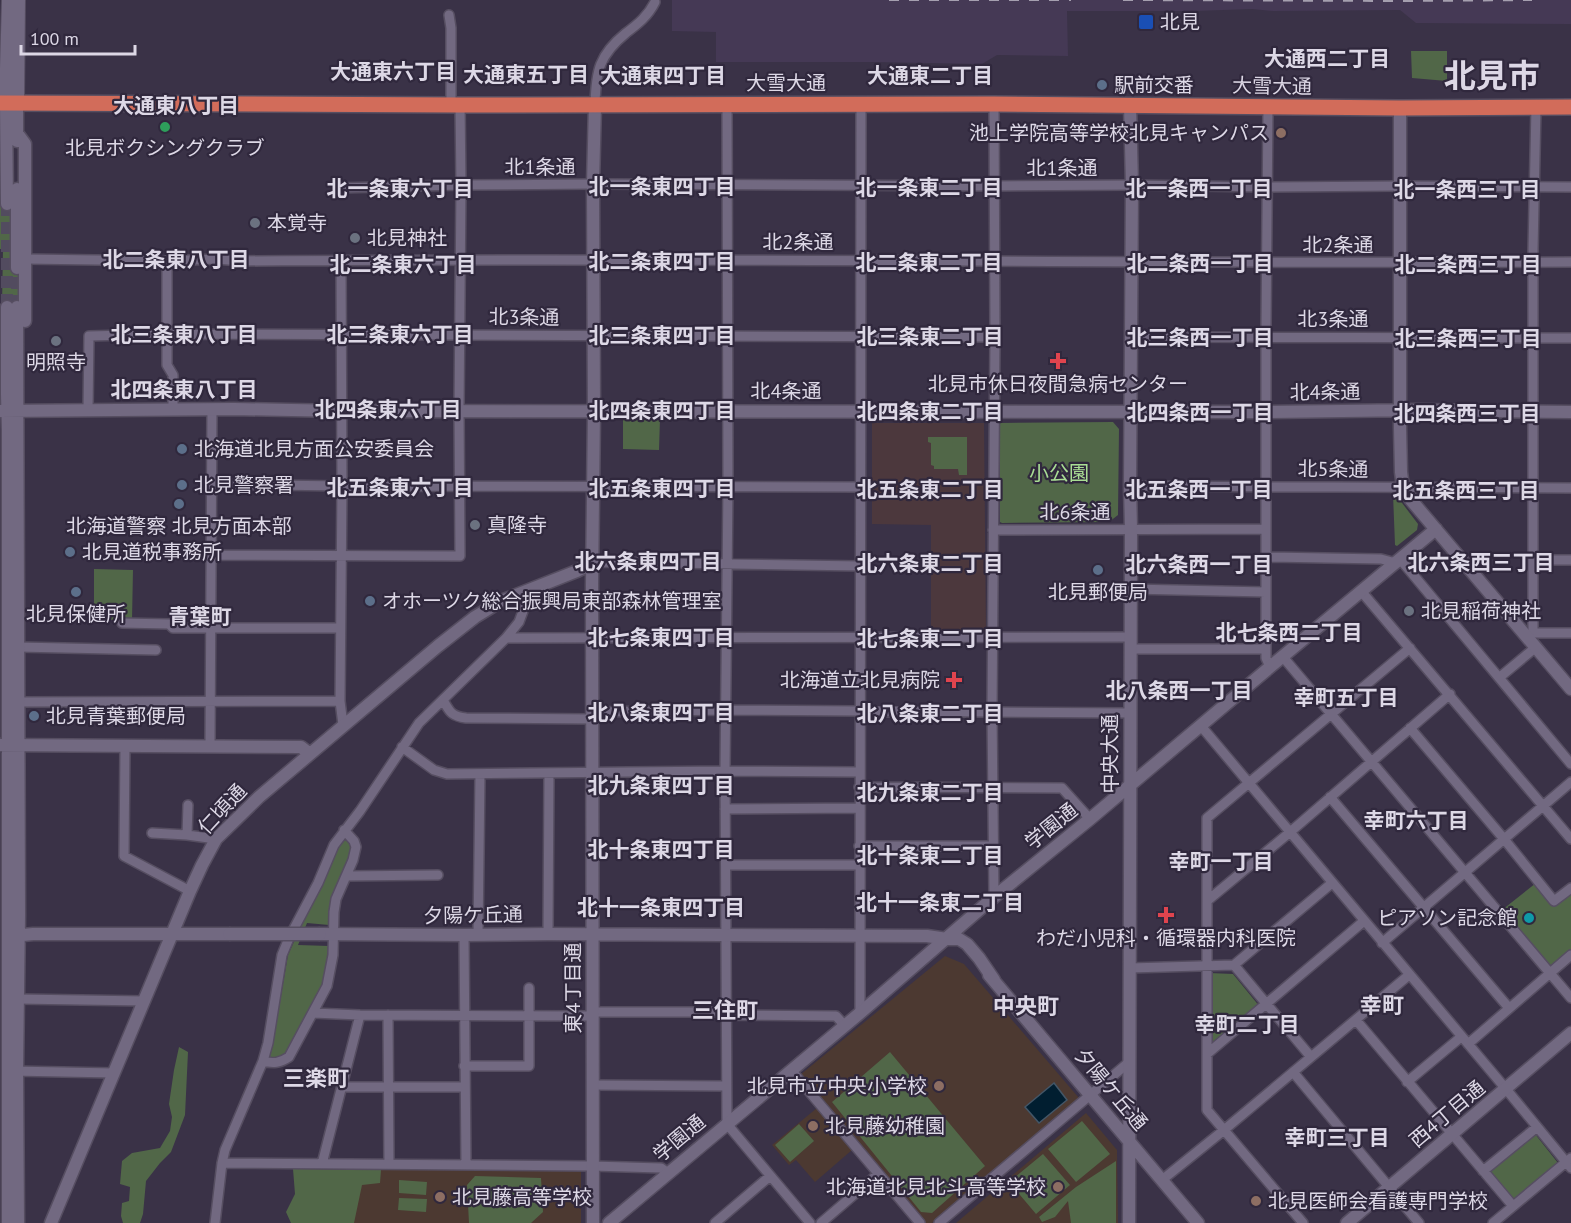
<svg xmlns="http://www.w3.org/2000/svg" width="1571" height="1223" viewBox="0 0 1571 1223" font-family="'PT Sans','Noto Sans JP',sans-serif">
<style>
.built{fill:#453955}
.education{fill:#4c3931}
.medical{fill:#4c383d}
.green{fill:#516748}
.water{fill:#011e30;stroke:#435667;stroke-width:1.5}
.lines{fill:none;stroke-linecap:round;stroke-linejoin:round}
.tertiary-tunnel{stroke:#524b5f;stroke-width:12;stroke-dasharray:12 6;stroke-linecap:butt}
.minor-casing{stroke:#564e61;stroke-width:12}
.tertiary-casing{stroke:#564e61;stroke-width:15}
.secondary-casing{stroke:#564e61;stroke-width:16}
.trunk-casing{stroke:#564e61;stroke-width:18}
.minor{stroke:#726981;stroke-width:9}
.tertiary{stroke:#726981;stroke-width:12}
.secondary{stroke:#726981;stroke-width:14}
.trunk{stroke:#d26c5a;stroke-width:15}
.rail{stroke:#a59faf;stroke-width:2;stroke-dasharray:10 10;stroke-linecap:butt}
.tertiary-bridge-casing{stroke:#564e61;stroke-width:15;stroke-linecap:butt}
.tertiary-bridge{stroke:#726981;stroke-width:12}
.transit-dot{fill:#1a4fb4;stroke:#30283d;stroke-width:2}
.service-dot{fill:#5c6f8a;stroke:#30283d;stroke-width:2}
.leisure-dot{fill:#2e9e5b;stroke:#30283d;stroke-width:2}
.education-dot{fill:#8d6e63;stroke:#30283d;stroke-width:2}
.worship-dot{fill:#6b7280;stroke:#30283d;stroke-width:2}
.health-dot{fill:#e0444e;stroke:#30283d;stroke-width:2}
.culture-dot{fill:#0f9aa8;stroke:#30283d;stroke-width:2}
.labels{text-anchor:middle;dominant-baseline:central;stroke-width:4.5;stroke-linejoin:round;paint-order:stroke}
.poi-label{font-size:20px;fill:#ddd8e6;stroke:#30283d;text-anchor:start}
.street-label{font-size:20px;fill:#ddd8e6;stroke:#30283d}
.park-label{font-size:20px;fill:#a9dd94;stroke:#30283d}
.neighbourhood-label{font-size:21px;font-weight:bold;fill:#ddd8e6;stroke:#30283d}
.quarter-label{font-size:22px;font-weight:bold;fill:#ddd8e6;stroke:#30283d}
.town-label{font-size:32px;font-weight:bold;fill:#ddd8e6;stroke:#30283d}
</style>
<rect width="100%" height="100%" fill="#3a3247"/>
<path class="built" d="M672 0H1571V24L1416 23 1400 10 1273 11 1252 9 1195 11H1067L1068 56 997 55 982 64 871 62H716V32L672 31Z"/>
<path class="education" d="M945 956 964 964 1079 1098 932 1223H925L800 1075Z
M817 1108 852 1150 815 1182 796 1160 789 1165 772 1145Z
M1086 1113 1117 1150 1118 1223H956Z
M299 1169 581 1171V1223H299Z"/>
<path class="medical" d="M872 423H984L986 631 931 632V525L872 524Z"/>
<path class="green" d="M1411 51H1447V81L1412 78Z
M0 204H14L21 268V307H2L3 249H0Z
M623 419H660L659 450 623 449Z
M1113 422 1119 429 1118 515 1109 522 1002 523 1000 522V423Z
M928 437H967V475H959L958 469H934V466L931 465V443L928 442Z
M1393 494 1396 495 1418 524 1417 530 1397 546 1395 545Z
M94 569 133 570 132 620H94Z
M344 837C363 846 337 882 333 897 329 906 329 915 329 925L307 923 298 945 329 946C328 953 329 962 327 969 324 986 292 1051 279 1059H269L268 1056 279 1007 288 955 340 840Z
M1536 883 1555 906 1571 893V951L1551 968 1502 910Z
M1209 973 1233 974 1260 1007 1213 1046Z
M179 1047 188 1052 185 1115 171 1152 160 1163 146 1181 143 1214 140 1223H123L121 1216 122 1203 129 1201 130 1187 120 1184 122 1161 132 1153 160 1148 170 1131 172 1117 169 1104 174 1070Z
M890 1052 985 1166 932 1213 921 1212 832 1102Z
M1082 1121 1110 1154 1076 1182 1048 1149Z
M799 1124 814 1141 790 1162 775 1145Z
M1535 1134 1558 1163 1512 1202 1488 1173Z
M1043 1154 1070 1185 1036 1214 1009 1182Z
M1116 1161V1223H1071L1068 1201 1055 1217 1042 1222 1039 1217 1076 1187Z
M293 1169 381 1170 380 1183 362 1185 354 1223H291L286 1212 295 1194Z
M475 1176 541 1178 543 1212 531 1223H469L467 1185Z
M399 1180 427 1182 426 1195 399 1193Z
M399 1198 427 1199 426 1212 398 1210Z"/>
<path class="water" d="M1054 1083 1067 1100 1039 1123 1025 1107Z"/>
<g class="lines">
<path class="tertiary-tunnel" d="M7 204V307
M17 307V268"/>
<g class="minor-casing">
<path id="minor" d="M449 15 451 28V105
M595 104C596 71 599 55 626 33 638 24 648 16 655 2
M727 104 728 486 725 771 727 1124 810 1223
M994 104 995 337 992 712 994 897
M1268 107 1266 326V658L1270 667
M337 188 461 185 593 184 994 186 1132 185 1267 187 1400 186 1571 187
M26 259 167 261 217 259 240 261C683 257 1127 264 1571 262
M167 261V365L173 375V410
M341 261 342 486 340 701 343 725
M1131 337 1571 338
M88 410 89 336 167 334 995 337
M212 484 342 486 861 487
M1130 486 1571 488
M993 530 1266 529
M212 555 460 556 459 410 461 185 460 105
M1266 557 1381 559 1396 563
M1400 559 1571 764
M1534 560H1571
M593 563 607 562 861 566
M1131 589 1266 592
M1361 591 1571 839
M122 623 169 624 173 628H340
M1533 633V250L1536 107
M1530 636 1533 633H1571
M506 638 1130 637
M18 647 156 650
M1130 649H1266
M1283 657 1571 998
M1500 677 1536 647
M443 700C450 712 451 716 466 718L592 719
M18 702 340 701
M592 712 726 710 1130 713
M1201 726 1506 1089 1571 1168
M1410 728 1504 839 1554 901 1571 888
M125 746 124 856 190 891
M210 746 212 409
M402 747 434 770 447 774 725 771 860 772
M859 787 1062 788 1090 819
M1330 797 1509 1008
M725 809 859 808
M152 833 187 835 216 839
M187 835 188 805
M859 846H993
M726 865H859
M346 876 438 875
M1207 901 1289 833 1450 694
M548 934 549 773
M464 935 466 1165
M478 935 480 774
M1382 943 1571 782
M1234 965 1311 1057
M1130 968 1234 965 1332 883
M18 999 145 1001
M592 1012H726
M313 1013 360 1015 592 1016
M860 1013 861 104
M388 1015 389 1164
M726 1015 836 1016 845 1026
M1356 1020 1513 1206
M1468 1044 1571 955
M1207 1054 1364 921
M263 1061C273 1064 280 1063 289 1057L327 986 333 955 334 912 336 899 353 860 356 847 354 841 344 830
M464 1066H529V988
M791 1070 920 1223
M12 1071 114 1073
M1293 1072 1419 1223
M1407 1082 1461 1037
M592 1085 726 1086
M342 1087H465
M222 1163 592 1166 661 1168 668 1173
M322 1164 360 1015
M1483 1171 1537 1127
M1162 1180 1224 1130 1409 975
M215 1223 222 1163 225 1150 263 1061 268 1043 282 955 289 938 318 883 334 845 360 811 419 723 506 638 519 622 526 603 527 591
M715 1223 770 1176
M821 1223 878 1174
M939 1223 1128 1063
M1303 1223 1207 1110V818L1410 648
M1493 1223 1571 1158"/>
</g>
<g class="tertiary-casing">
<path id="tertiary" d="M6 103 7 204
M17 103V141
M1400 108V428L1401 472 1403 487 1411 500 1571 689
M17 133 25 144V321
M17 189V268
M7 307V394L8 431V1223
M17 307 19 915 17 1071 18 1223
M0 411 234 409 342 411 1266 412 1415 410 1571 412
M0 745 301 747 310 754
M320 934 464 935 548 934 927 936 947 939H959L967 944 979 958 994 980
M13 936 33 934H229
M989 975 1198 1223
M51 1223 190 891 202 865 216 839 259 797 438 646 475 617 501 601 577 571 593 563
M593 1223 592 584 594 411 593 184 595 104
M609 1223 860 1013 994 897 1090 819 1270 667 1436 529
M1129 1223 1131 529 1130 486 1132 185 1130 105
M1347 1223 1571 1033"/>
</g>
<g class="secondary-casing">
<path id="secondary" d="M6 103 9 0
M17 103 18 0"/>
</g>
<g class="trunk-casing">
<path id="trunk" d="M0 103 460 105 994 104 1400 108 1571 107"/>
</g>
<use href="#minor" class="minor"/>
<use href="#tertiary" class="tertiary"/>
<use href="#secondary" class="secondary"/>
<use href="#trunk" class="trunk"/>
<path class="rail" d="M889 0H1071
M1123 0 1407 1 1532 0"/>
<g class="tertiary-bridge-casing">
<path id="tertiary-bridge" d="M229 934H320"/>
</g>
<use href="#tertiary-bridge" class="tertiary-bridge"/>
</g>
<rect class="transit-dot" x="1138" y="14" width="16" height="16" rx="3"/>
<g class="service-dot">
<circle cx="1102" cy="85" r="6"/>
<circle cx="182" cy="449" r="6"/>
<circle cx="182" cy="485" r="6"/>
<circle cx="179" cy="504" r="6"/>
<circle cx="70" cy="552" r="6"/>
<circle cx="1098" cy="570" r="6"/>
<circle cx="76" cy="592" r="6"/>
<circle cx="370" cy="601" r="6"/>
<circle cx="34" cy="716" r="6"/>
</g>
<circle class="leisure-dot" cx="165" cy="127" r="6"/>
<g class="education-dot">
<circle cx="1281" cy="133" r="6"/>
<circle cx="939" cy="1086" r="6"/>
<circle cx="813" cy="1126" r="6"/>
<circle cx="1058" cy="1187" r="6"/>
<circle cx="440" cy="1197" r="6"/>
<circle cx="1256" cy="1201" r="6"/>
</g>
<g class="worship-dot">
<circle cx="255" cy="223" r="6"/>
<circle cx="355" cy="238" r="6"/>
<circle cx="56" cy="341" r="6"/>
<circle cx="475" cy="525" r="6"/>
<circle cx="1409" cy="611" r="6"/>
</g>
<g class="health-dot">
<path d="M1055 352h6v6h6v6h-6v6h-6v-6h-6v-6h6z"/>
<path d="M951 671h6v6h6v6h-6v6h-6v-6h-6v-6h6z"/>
<path d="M1163 906h6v6h6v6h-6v6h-6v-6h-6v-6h6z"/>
</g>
<circle class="culture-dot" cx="1529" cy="918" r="6"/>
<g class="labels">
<g class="poi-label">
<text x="1160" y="22">北見</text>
<text x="1114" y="85">駅前交番</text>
<text x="1269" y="133" text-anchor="end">池上学院高等学校北見キャンパス</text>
<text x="165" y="148" text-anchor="middle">北見ボクシングクラブ</text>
<text x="267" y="223">本覚寺</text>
<text x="367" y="238">北見神社</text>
<text x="56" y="362" text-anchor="middle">明照寺</text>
<text x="1058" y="384" text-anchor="middle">北見市休日夜間急病センター</text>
<text x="194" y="449">北海道北見方面公安委員会</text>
<text x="194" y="485">北見警察署</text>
<text x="487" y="525">真隆寺</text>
<text x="179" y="526" text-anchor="middle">北海道警察 北見方面本部</text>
<text x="82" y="552">北見道税事務所</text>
<text x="1098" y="592" text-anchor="middle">北見郵便局</text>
<text x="382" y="601">オホーツク総合振興局東部森林管理室</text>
<text x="1421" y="611">北見稲荷神社</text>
<text x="76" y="614" text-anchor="middle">北見保健所</text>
<text x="940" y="680" text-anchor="end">北海道立北見病院</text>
<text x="46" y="716">北見青葉郵便局</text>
<text x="1517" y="918" text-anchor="end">ピアソン記念館</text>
<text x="1166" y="938" text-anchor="middle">わだ小児科・循環器内科医院</text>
<text x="927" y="1086" text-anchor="end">北見市立中央小学校</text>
<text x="825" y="1126">北見藤幼稚園</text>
<text x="1046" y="1187" text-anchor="end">北海道北見北斗高等学校</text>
<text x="452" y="1197">北見藤高等学校</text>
<text x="1268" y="1201">北見医師会看護専門学校</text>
</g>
<g class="street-label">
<text x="786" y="83">大雪大通</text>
<text transform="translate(1272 86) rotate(1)">大雪大通</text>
<text x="540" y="167">北1条通</text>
<text x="1062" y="168">北1条通</text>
<text x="798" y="242">北2条通</text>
<text x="1338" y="245">北2条通</text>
<text transform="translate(524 317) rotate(1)">北3条通</text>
<text x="1333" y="319">北3条通</text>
<text x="786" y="391">北4条通</text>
<text transform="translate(1325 392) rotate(-1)">北4条通</text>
<text transform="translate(1333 469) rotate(1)">北5条通</text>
<text x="1075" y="512">北6条通</text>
<text transform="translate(1110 754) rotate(-90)">中央大通</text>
<text transform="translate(222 809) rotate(-47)">仁頃通</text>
<text transform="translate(1051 826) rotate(-39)">学園通</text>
<text transform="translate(473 915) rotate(-1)">夕陽ケ丘通</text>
<text transform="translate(573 988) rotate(-90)">東4丁目通</text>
<text transform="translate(1111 1089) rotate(50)">夕陽ケ丘通</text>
<text transform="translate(1447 1114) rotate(-40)">西4丁目通</text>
<text transform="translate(679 1138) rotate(-40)">学園通</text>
</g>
<g class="park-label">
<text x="1059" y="473">小公園</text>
</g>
<g class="neighbourhood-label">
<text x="1327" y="58">大通西二丁目</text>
<text x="393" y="71">大通東六丁目</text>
<text x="526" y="74">大通東五丁目</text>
<text x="663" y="75">大通東四丁目</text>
<text x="930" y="75">大通東二丁目</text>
<text x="176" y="105">大通東八丁目</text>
<text x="662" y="186">北一条東四丁目</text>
<text x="929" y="187">北一条東二丁目</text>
<text x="400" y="188">北一条東六丁目</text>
<text x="1199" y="188">北一条西一丁目</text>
<text x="1467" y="189">北一条西三丁目</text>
<text x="176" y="259">北二条東八丁目</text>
<text x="662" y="261">北二条東四丁目</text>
<text x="929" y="262">北二条東二丁目</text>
<text x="1200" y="263">北二条西一丁目</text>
<text x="403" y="264">北二条東六丁目</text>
<text x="1468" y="264">北二条西三丁目</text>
<text x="184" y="334">北三条東八丁目</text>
<text x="400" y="334">北三条東六丁目</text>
<text x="662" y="335">北三条東四丁目</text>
<text x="930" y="336">北三条東二丁目</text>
<text x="1200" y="337">北三条西一丁目</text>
<text x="1468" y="338">北三条西三丁目</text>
<text x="184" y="389">北四条東八丁目</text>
<text x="388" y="409">北四条東六丁目</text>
<text x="662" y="410">北四条東四丁目</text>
<text x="930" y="411">北四条東二丁目</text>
<text x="1200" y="412">北四条西一丁目</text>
<text x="1467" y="413">北四条西三丁目</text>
<text x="400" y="487">北五条東六丁目</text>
<text x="662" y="488">北五条東四丁目</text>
<text x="930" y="489">北五条東二丁目</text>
<text x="1199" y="489">北五条西一丁目</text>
<text x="1466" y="490">北五条西三丁目</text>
<text x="648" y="561">北六条東四丁目</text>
<text x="1481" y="562">北六条西三丁目</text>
<text x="930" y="563">北六条東二丁目</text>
<text x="1199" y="564">北六条西一丁目</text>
<text x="200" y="616">青葉町</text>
<text x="1289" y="632">北七条西二丁目</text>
<text x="661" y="637">北七条東四丁目</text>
<text x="930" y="638">北七条東二丁目</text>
<text x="1179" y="690">北八条西一丁目</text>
<text x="1346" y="697">幸町五丁目</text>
<text x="661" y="712">北八条東四丁目</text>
<text x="930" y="713">北八条東二丁目</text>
<text x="661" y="785">北九条東四丁目</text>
<text x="930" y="792">北九条東二丁目</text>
<text x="1416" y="820">幸町六丁目</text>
<text x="661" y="849">北十条東四丁目</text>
<text x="930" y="855">北十条東二丁目</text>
<text x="1221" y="861">幸町一丁目</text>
<text x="940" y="902">北十一条東二丁目</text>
<text x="661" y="907">北十一条東四丁目</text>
<text x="1247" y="1024">幸町二丁目</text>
<text x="1337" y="1137">幸町三丁目</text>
</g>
<g class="quarter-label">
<text x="1382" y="1005">幸町</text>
<text x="1026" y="1006">中央町</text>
<text x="725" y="1010">三住町</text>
<text x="316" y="1078">三楽町</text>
</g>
<g class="town-label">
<text x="1492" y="75">北見市</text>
</g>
</g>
<path d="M21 45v9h114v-9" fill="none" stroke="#ddd8e6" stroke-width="3"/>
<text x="30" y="45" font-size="18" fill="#ddd8e6" stroke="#30283d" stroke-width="4.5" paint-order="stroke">100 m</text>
</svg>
